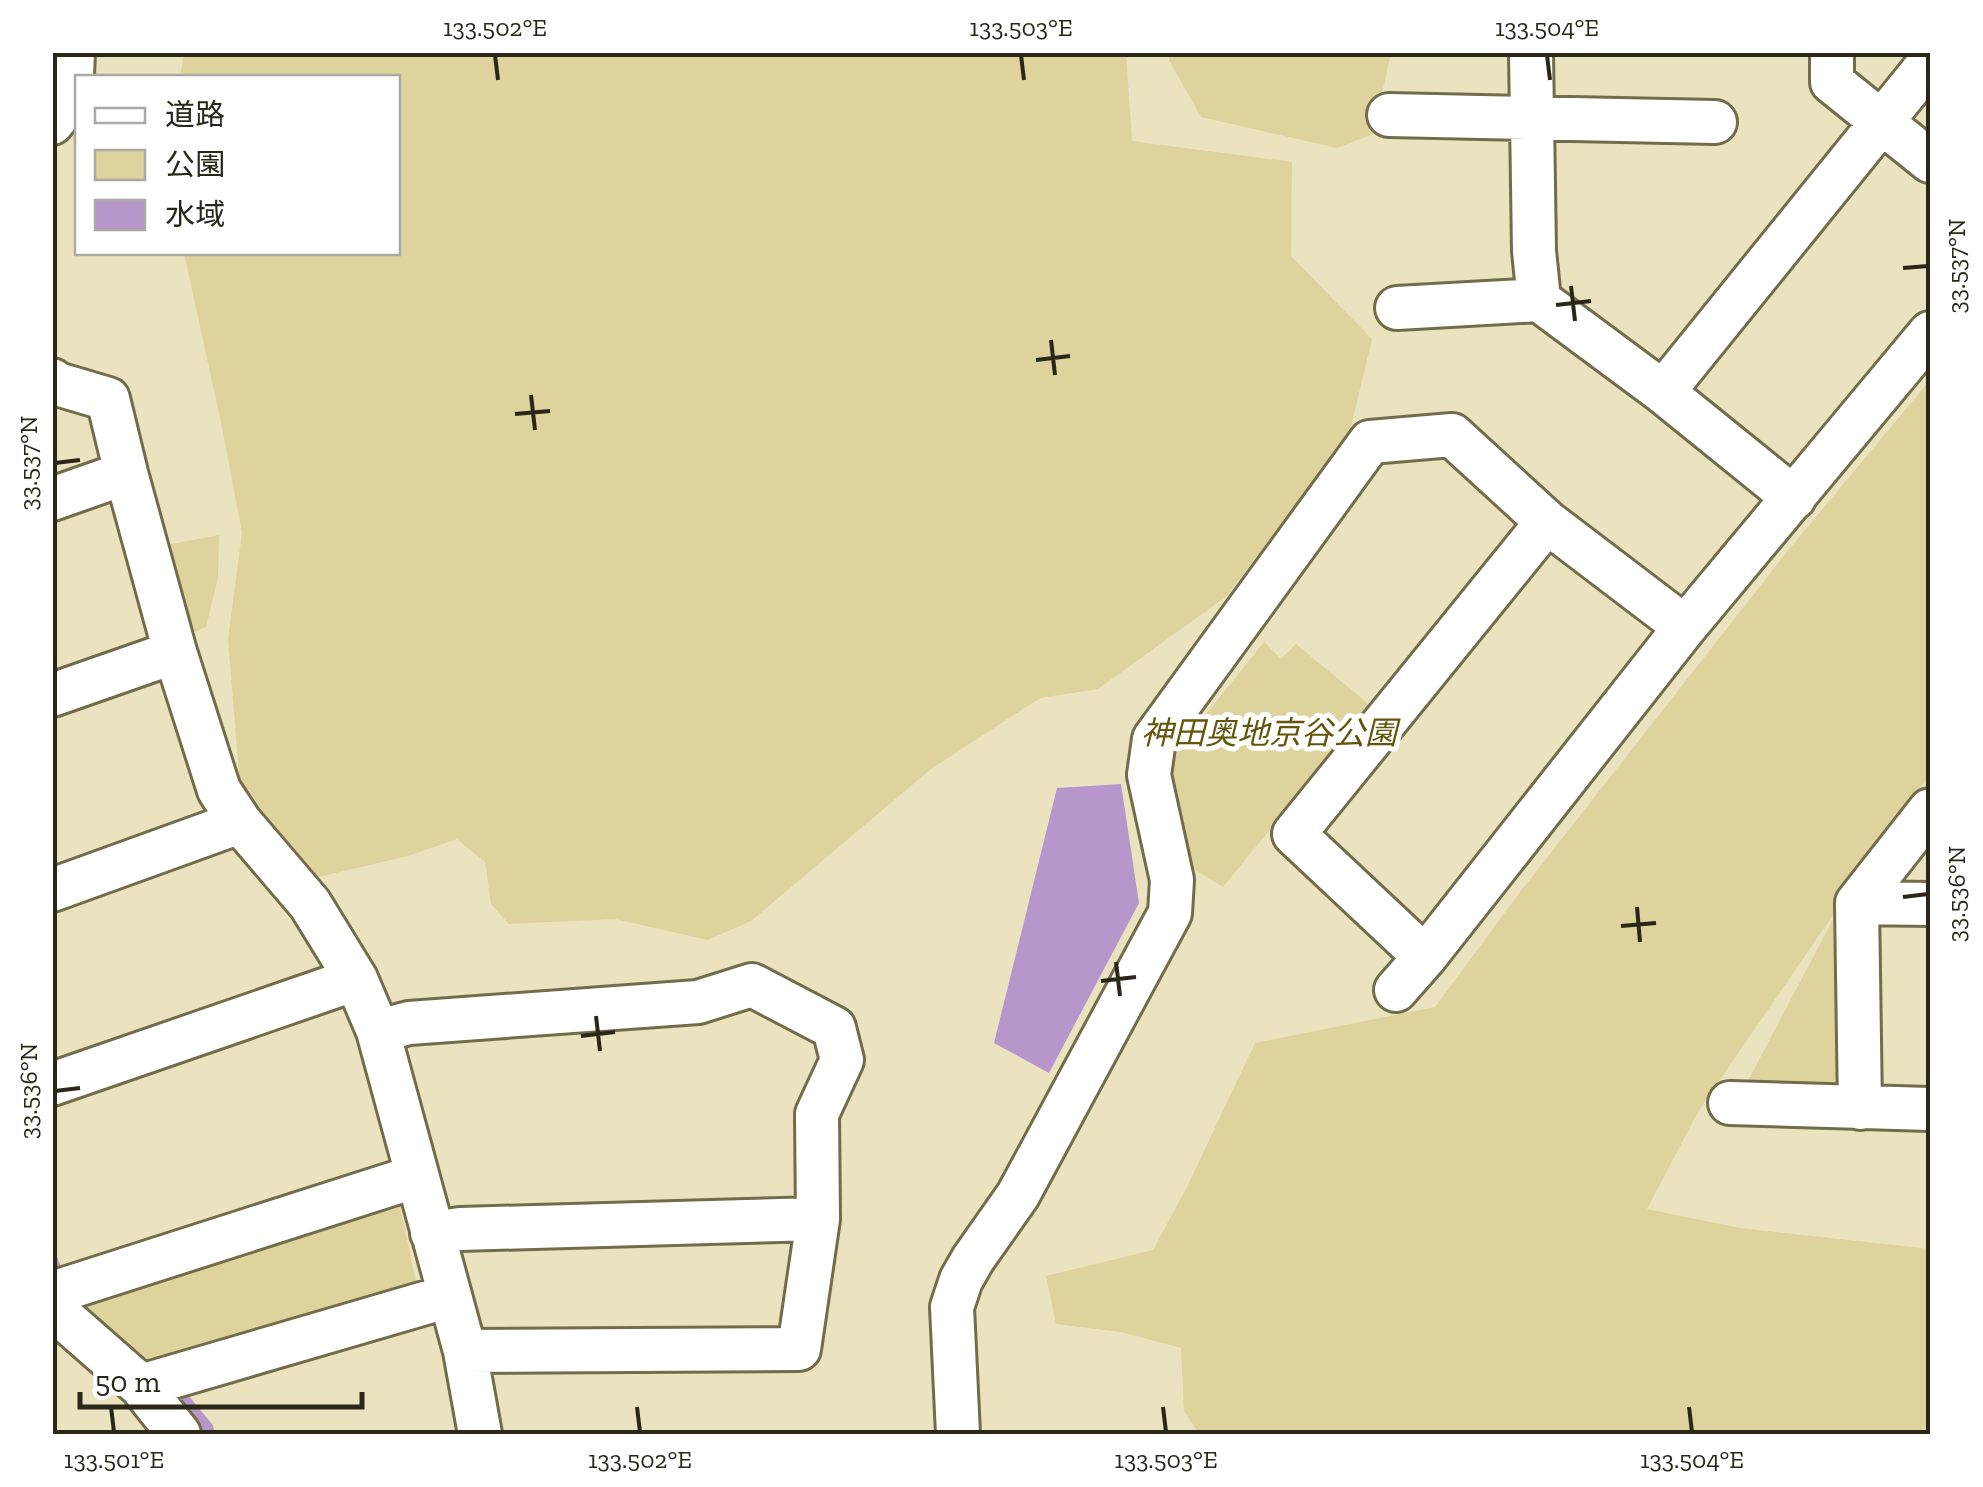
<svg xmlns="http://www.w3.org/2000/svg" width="1983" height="1487" viewBox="0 0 1983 1487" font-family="'Zilla Slab','Noto Sans JP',serif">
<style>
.green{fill:#ded39c}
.water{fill:#b797cb}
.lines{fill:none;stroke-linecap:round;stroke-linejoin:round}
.stream{stroke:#b797cb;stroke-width:11}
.street-casing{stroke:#726c4b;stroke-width:48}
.street{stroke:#fff;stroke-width:42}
.ticks{fill:none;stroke:#2a2719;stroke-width:4}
.labels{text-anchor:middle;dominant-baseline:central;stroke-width:10;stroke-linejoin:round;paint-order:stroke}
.park-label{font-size:32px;font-style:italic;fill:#63550a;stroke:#fff}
.neatline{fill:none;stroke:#2a2719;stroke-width:4}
.ticks-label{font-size:25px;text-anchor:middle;fill:#2a2719}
</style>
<rect width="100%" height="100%" fill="#ebe3bf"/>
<path class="green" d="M184 52 1126 53 1132 141 1292 162 1291 256 1372 339 1349 435 1227 596 1098 689 1040 698 931 769 751 921 708 940 615 919 509 924 491 904 485 862 457 839 408 856 314 878 257 813 240 786 228 639 242 533 222 427 184 253 398 252V78H180Z
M1169 53H1391L1373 134 1337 148 1201 117 1169 60Z
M1930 380V774L1699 1110 1647 1209 1740 1228 1930 1249V1434H1199L1184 1411 1181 1348 1121 1332 1056 1324 1046 1276 1153 1250 1187 1187 1255 1043 1435 1007 1520 892 1786 553Z
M219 535 218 578 206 627 187 635 166 545Z
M1264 642 1281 659 1296 644 1371 706 1223 887 1185 864 1166 764Z
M1837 912 1844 1090H1743Z
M398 1197 418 1291 160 1369 78 1302Z"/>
<path class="water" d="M1121 784 1139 903 1049 1073 994 1043 1057 788Z"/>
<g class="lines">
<path class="stream" d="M52 1259 60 1281
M172 1388 181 1395 208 1428 209 1434"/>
<g class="street-casing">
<path id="street" d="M1531 52 1534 251 1539 300 1663 392 1794 498
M1832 52V82L1930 161
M1389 115 1715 122
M52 123 71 99 73 52
M1397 308 1539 300
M52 380 54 383 108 399 126 473 175 652 219 790 240 822 310 904 356 979 378 1031 465 1351 480 1434
M1663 392 1930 62
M52 499 126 473
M52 695 175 652
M52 890 240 822
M1857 903 1930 904
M1425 957 1294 834 1547 522
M1396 990 1425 957 1685 627 1930 333
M378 1031 409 1023 698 1002 752 985 834 1028 842 1060 817 1114 818 1219 799 1349 465 1351
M52 1084 356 979
M1730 1103 1930 1109
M1860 1108 1857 903 1930 810
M432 1233 460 1229 818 1219
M52 1293 417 1176
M60 1315 141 1386 179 1434
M141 1386 449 1296
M958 1434 952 1307 961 1280 973 1259 1018 1195 1170 913 1172 880 1149 775 1154 739 1370 442 1452 435 1547 522 1685 627"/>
</g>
<use href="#street" class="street"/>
</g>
<path class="ticks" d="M495 55 498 80M1021 55 1024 80M1547 55 1550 80M1903 268 1928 266M1571 286 1575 321M1556 305 1591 301M1051 340 1055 375M1036 360 1070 356M531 395 535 430M515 414 550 411M55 463 80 460M1903 897 1928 894M1637 907 1640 942M1621 926 1656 923M1116 962 1120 996M1101 981 1136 977M596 1016 600 1051M581 1036 615 1032M55 1091 80 1088M111 1407 114 1432M637 1407 640 1432M1163 1407 1166 1432M1689 1407 1692 1432"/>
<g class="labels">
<g class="park-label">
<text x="1269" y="733">神田奥地京谷公園</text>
</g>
</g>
<rect width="1983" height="1487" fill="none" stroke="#ffffff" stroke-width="110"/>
<rect x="75" y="75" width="325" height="180" fill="#ffffff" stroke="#aaa9a3" stroke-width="2.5"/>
<rect x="95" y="108" width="50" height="15" fill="#ffffff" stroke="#aaa9a3" stroke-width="2.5"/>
<text x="165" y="125" font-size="30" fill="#2a2719">道路</text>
<rect x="95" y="150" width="50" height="30" fill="#ded39c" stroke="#aaa9a3" stroke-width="2.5"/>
<text x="165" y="175" font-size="30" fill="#2a2719">公園</text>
<rect x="95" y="200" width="50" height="30" fill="#b797cb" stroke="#aaa9a3" stroke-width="2.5"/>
<text x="165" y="225" font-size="30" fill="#2a2719">水域</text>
<path d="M80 1392v15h282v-15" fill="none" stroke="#2a2719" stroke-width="5"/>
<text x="95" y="1392" font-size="30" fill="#2a2719" stroke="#ffffff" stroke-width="8" paint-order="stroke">50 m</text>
<rect x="55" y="55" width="1873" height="1377" class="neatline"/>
<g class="ticks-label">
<text x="495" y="36">133.502°E</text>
<text x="1021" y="36">133.503°E</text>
<text x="1547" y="36">133.504°E</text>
<text transform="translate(1956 266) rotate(-90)" y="9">33.537°N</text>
<text transform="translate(28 463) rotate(-90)" y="9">33.537°N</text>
<text transform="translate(1956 894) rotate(-90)" y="9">33.536°N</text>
<text transform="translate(28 1091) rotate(-90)" y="9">33.536°N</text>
<text x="114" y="1468">133.501°E</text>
<text x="640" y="1468">133.502°E</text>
<text x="1166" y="1468">133.503°E</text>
<text x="1692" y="1468">133.504°E</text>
</g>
</svg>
